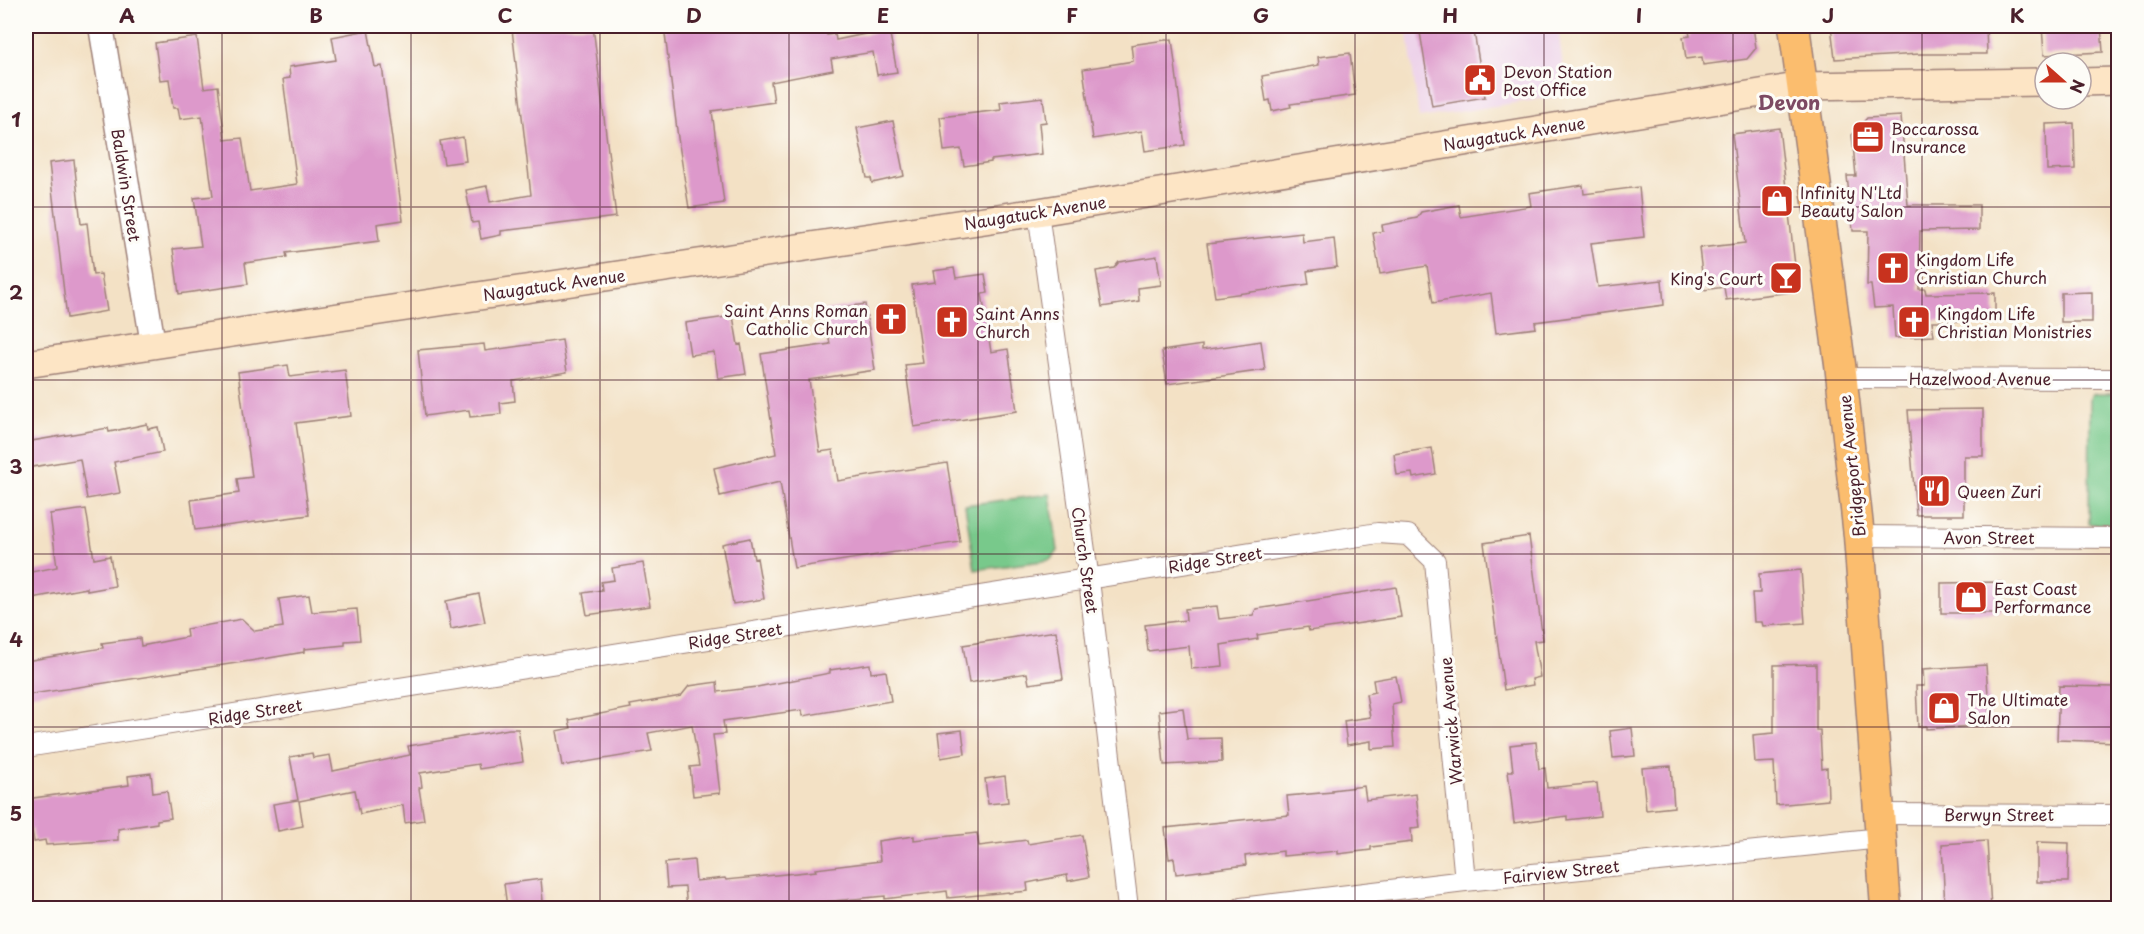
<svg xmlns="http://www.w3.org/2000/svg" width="2144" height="934" viewBox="0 0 2144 934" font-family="'Playpen Sans',sans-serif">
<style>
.built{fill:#edd1e9}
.green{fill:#78c98b;stroke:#61745b;stroke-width:1.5}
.building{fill:#dd99cb}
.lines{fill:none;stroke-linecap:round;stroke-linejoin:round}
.minor-casing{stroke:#9e8078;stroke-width:22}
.tertiary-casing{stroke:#9e8078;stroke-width:27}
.secondary-casing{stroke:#9e8078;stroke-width:30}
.primary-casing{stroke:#9e8078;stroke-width:33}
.minor{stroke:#fff;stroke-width:20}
.tertiary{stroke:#fff;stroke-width:24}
.secondary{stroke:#fde5c5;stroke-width:27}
.primary{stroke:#fbbd6e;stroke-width:30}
.grid{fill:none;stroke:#4a1f2b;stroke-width:1.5;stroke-opacity:0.55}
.labels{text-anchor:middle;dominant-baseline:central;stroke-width:6;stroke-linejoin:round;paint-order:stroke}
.poi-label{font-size:16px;fill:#4a1f2b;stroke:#fdfcf7;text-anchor:start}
.street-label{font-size:16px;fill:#4a1f2b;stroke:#fdfcf7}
.quarter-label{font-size:20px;font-weight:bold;fill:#7d4a63;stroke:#fdfcf7}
.neatline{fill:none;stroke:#4a1f2b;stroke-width:2}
.grid-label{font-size:20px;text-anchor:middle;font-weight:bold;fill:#4a1f2b}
</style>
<rect width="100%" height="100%" fill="#fdfcf7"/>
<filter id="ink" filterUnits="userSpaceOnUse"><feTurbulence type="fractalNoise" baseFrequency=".0167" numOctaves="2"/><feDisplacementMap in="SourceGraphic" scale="12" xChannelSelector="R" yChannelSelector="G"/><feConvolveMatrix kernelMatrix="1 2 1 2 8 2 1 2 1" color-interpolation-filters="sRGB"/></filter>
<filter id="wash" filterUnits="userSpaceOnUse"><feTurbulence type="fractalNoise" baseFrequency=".008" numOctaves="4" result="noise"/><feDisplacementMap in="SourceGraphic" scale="24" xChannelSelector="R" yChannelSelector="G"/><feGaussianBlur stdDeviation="1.35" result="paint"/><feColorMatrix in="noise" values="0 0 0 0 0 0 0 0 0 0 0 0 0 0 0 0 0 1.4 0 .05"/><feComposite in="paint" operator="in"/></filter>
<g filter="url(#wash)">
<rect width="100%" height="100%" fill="#f3e1c5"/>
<path class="built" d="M1407 26H1558L1566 95 1419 118Z"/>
<path class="green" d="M2095 393H2118V525L2089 524 2090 400 2091 395Z
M1050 494 1058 551 1050 560 975 570 965 505Z"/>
<g id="blocks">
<path class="building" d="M541 26H593L616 217 501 231V235L481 239 478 222 472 223 466 190 487 186 490 202 531 195 512 29Z
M664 26H825L827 35 835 34 836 40 889 29 897 72 877 75 873 52 831 59 833 70 771 82 774 102 712 111 724 203 689 208 678 138Z
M1419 26H1473L1485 97 1432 106Z
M1688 26H1753L1756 48 1747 59 1703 65 1702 57 1686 59 1683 37 1690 36Z
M1831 26H1986L1987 54H1920L1835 59Z
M2042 26H2101L2103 52 2044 55Z
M368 30 375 67 382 66 403 220 377 224 379 241 286 253 287 257 245 263 248 284 179 294 173 249 201 246 194 198 213 196 202 116 180 119 178 108H173L169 79 160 80 155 43 197 37 204 88 218 86 225 140 242 138 250 191 297 184 283 79 290 78 289 67 336 60 332 37Z
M1172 39 1185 145 1145 151 1142 131 1093 139 1083 69 1133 61 1131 45Z
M1350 53 1355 95 1290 104 1291 107 1272 111 1270 100 1266 101 1262 76 1319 65 1318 57Z
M1043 97 1046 122 1039 123 1042 154 991 160V162L964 166 961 149 944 151 940 117 1001 110 1000 102Z
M1901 116 1908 205H1979V230L1920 231 1919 289H1925L1926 294 1995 293V317H1965V321H1932L1934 336 1895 338 1893 307 1874 308 1871 285H1867L1868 231H1853L1847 176H1856L1852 135 1867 118Z
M893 121 904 176 872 183 871 178H867L857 128Z
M2074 123 2075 169 2047 170 2046 124Z
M1779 128 1798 291 1726 300 1724 287 1704 290 1699 248 1745 243 1732 134Z
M463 137 466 161 444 164 440 141Z
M74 160 81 224 87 223 93 275 101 274 107 311 67 318 49 163Z
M1583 185 1584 194 1639 187 1644 237 1591 243 1598 287 1662 280 1664 305 1535 322 1536 328 1496 333 1491 293 1433 303 1427 266 1380 274 1373 233 1383 231 1382 225 1417 218 1421 212 1459 205 1461 217 1531 206 1529 193Z
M1302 233 1303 242 1334 238 1337 267 1307 271 1309 284 1215 297 1207 244Z
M1157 256 1161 285 1138 288 1139 301 1102 307 1096 271 1114 268 1119 262Z
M954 268 956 278 985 274 988 293 982 294 991 352 1008 349 1017 411 914 427 905 365 923 363 912 285 935 282 933 271Z
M2092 292V322H2061V293Z
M865 304 875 370 809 380 820 452 833 450 838 481 947 463 960 542 794 568 780 482 720 496 714 468 776 454 761 354 830 344 824 310Z
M733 316 738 345 741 344 746 374 718 378 714 352 690 355 685 323Z
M562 340 567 372 513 381 515 401 500 403 501 414 470 417 469 410 425 416 418 350 484 344 485 351Z
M1261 341 1265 370 1167 384 1162 351 1202 345V350Z
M288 365 290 377 345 370 351 416 296 423 309 515 195 530 191 500 239 493 237 479 252 477 238 372Z
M1983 409V456H1964V515H1916L1908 410Z
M147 424 148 429 158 427 163 452 114 462 120 493 87 499 80 459 26 468V442L108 428 109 432Z
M1432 448 1436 474 1413 478 1412 473 1397 475 1394 454Z
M86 509 94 559 110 556 115 586 87 591V588L26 599V573L57 567 50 514Z
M1529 536 1543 640 1534 641 1540 677 1532 679 1533 685 1504 690 1484 543Z
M750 538 754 559 757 558 764 599 733 604 722 544Z
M643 563 650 606 587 615 583 593 602 590 601 582 614 580 612 568Z
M1801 570 1805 623 1763 626 1762 622H1754L1752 593H1760L1759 574Z
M2001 582V613H1941V583Z
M1396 587 1401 617 1309 631 1308 627 1257 635 1258 639 1221 645 1223 666 1191 669 1189 646 1148 651 1145 625 1186 620 1185 609 1217 606 1219 619 1253 615 1256 609Z
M479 594 485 622 451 629 446 601Z
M309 595 312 612 357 609 360 640 345 641V645L304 649V652L269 658 26 695V661L103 648 102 643 140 638 141 646 187 637 186 629 242 619 255 631 283 627 279 599Z
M1056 631 1063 679 1029 684 1027 673 969 683 963 645Z
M870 664 871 673 886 671 891 701 803 716 802 710 723 721 725 734 713 735 720 793 693 796 690 767 699 766 692 725 648 733 652 751 562 766 556 731 571 728 569 720 631 708 630 705 681 696 689 686 717 682 718 692 757 687 830 673V670Z
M1816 664V730H1820L1822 769 1827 768 1828 800 1776 805 1774 762 1755 763 1753 735 1774 733V665Z
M1986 665 1990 725 1926 729V726L1918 727 1916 686H1924L1923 669Z
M1396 676 1401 702 1392 704 1395 747 1371 749V741L1347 745 1344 721 1370 717 1366 694 1375 692 1373 680Z
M2059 686 2118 687V742L2057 740Z
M1183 708 1187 739 1221 738 1222 762 1164 765 1159 711Z
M1632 728 1635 756 1613 758 1610 731Z
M509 729H518L523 762 479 769 478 764 420 773 422 787 419 788 424 820 405 823 403 805 360 814 355 790 299 801 303 826 278 831 273 804 298 800 290 757 312 753 313 758 330 755 333 771 410 755 408 746Z
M962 730 965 754 941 758 938 733Z
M1536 742 1539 769 1545 768 1547 788 1597 783 1600 816 1567 820V816L1514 823 1508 771H1513L1510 745Z
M1671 766 1674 807 1646 810 1642 768Z
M151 773 153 793 167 791 171 818 157 820V823L118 829V840L46 845 45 840 34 842 32 829 26 830V799L129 785 128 776Z
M1005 776 1008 802 988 804 985 779Z
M1364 786 1366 800 1416 794 1420 828 1411 829 1412 842 1371 847V850L1338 854V851L1283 856V851L1245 856 1246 865 1176 874 1174 858 1169 859 1165 828 1289 815 1287 796 1332 792V790Z
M977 833 979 846 1027 840 1028 844 1082 835 1089 877 1068 881 1067 875 1027 883 1028 891 1009 893V892L948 898 947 891 885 899V896L746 909H687L685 887 667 888 665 863 694 860 696 881 725 878 726 880 816 871 815 869 880 861 878 841 914 836V840Z
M1987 841 1991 909H1945L1942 844Z
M2037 842 2069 843 2068 882H2037Z
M541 879 543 902 507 907 504 884Z"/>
</g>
</g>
<g filter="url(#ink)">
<use href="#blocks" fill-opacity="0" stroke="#9e8078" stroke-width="1.5"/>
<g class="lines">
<g class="minor-casing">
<path id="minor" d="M1038 212 1089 580 1128 908
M1841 378 2118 379
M1859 536 2118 538
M26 747 1378 533 1408 535 1435 561 1465 881
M1879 814 2118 815
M1241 908 1465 881 1881 838"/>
</g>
<g class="tertiary-casing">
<path id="tertiary" d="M101 26 153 344"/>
</g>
<g class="secondary-casing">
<path id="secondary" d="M2081 82 2118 81
M26 364 1038 212 1803 86 2045 82"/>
</g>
<g class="primary-casing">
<path id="primary" d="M1794 26 1840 364 1859 536 1886 908"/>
</g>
<use href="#minor" class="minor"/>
<use href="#tertiary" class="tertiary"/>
<use href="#secondary" class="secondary"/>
<use href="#primary" class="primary"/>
</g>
</g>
<path class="grid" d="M222 26V908M411 26V908M600 26V908M789 26V908M978 26V908M1166 26V908M1355 26V908M1544 26V908M1733 26V908M1922 26V908M26 207H2118M26 380H2118M26 554H2118M26 727H2118"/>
<defs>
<g id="civic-square" transform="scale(1.725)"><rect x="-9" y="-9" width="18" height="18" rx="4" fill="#c8321e" stroke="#fdfcf7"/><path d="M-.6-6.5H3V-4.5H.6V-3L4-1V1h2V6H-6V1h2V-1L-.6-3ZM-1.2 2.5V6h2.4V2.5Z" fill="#fff"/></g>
<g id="office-square" transform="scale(1.725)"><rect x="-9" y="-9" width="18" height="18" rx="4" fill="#c8321e" stroke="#fdfcf7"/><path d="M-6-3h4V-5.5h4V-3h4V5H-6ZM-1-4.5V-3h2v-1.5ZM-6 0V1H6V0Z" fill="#fff"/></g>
<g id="shop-square" transform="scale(1.725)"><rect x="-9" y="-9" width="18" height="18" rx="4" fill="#c8321e" stroke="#fdfcf7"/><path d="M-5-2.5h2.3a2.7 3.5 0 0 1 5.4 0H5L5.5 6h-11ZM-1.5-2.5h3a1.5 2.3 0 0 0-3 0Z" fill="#fff"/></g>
<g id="church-square" transform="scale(1.725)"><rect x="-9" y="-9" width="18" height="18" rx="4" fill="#c8321e" stroke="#fdfcf7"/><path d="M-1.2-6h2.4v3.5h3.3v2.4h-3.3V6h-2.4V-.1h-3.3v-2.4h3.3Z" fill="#fff"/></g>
<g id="bar-square" transform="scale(1.725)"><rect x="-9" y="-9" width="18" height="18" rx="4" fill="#c8321e" stroke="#fdfcf7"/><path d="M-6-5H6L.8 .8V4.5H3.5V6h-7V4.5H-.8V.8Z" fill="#fff"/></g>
<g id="restaurant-square" transform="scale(1.725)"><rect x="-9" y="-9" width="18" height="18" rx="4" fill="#c8321e" stroke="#fdfcf7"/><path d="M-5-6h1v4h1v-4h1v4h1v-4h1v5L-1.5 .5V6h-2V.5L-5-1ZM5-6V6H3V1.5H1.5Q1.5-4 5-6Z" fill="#fff"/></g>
</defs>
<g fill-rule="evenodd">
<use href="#civic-square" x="1480" y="80"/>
<use href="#office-square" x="1868" y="137"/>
<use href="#shop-square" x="1777" y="201"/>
<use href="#church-square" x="1893" y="268"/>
<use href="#bar-square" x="1786" y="278"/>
<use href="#church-square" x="891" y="319"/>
<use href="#church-square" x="952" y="322"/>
<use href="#church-square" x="1914" y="322"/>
<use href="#restaurant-square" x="1934" y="491"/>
<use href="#shop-square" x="1971" y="597"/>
<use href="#shop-square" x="1944" y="708"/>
</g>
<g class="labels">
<g class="poi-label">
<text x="1503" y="71">Devon Station<tspan x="1503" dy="18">Post Office</tspan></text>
<text x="1891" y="128">Boccarossa<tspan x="1891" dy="18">Insurance</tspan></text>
<text x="1800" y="192">Infinity N'Ltd<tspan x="1800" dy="18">Beauty Salon</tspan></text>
<text x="1916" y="259">Kingdom Life<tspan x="1916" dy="18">Cnristian Church</tspan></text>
<text x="1763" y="278" text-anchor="end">King's Court</text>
<text x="868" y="310" text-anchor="end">Saint Anns Roman<tspan x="868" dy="18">Catholic Church</tspan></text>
<text x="975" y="313">Saint Anns<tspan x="975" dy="18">Church</tspan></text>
<text x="1937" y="313">Kingdom Life<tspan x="1937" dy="18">Christian Monistries</tspan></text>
<text x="1957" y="491">Queen Zuri</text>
<text x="1994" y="588">East Coast<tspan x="1994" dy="18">Performance</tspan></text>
<text x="1967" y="699">The Ultimate<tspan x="1967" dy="18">Salon</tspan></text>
</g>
<g class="street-label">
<text transform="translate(1514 133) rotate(-9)">Naugatuck Avenue</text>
<text transform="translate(127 185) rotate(81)">Baldwin Street</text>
<text transform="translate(1035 212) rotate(-9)">Naugatuck Avenue</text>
<text transform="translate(554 284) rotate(-8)">Naugatuck Avenue</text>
<text x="1980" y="378">Hazelwood Avenue</text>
<text transform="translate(1851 466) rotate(-96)">Bridgeport Avenue</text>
<text x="1989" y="537">Avon Street</text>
<text transform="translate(1215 559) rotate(-9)">Ridge Street</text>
<text transform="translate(1086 560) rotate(82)">Church Street</text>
<text transform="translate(735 635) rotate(-9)">Ridge Street</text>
<text transform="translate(255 711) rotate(-9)">Ridge Street</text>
<text transform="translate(1450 721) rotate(-95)">Warwick Avenue</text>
<text x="1999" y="814">Berwyn Street</text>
<text transform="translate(1561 871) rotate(-6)">Fairview Street</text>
</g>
<g class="quarter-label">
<text x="1789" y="102">Devon</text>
</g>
</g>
<rect width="2144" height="934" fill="none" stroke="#fdfcf7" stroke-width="66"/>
<g transform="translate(2063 81) rotate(111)"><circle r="28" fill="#fdfcf7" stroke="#b5a4a5" stroke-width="1.5"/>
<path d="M0-4.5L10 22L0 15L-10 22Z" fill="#c8321e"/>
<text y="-9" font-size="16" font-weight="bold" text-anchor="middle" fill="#4a1f2b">N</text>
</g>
<rect x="33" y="33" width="2078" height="868" class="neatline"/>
<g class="grid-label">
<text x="127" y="23">A</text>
<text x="316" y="23">B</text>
<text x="505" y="23">C</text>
<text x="694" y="23">D</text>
<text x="883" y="23">E</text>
<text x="1072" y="23">F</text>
<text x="1261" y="23">G</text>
<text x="1450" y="23">H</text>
<text x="1639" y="23">I</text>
<text x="1828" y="23">J</text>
<text x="2017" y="23">K</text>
<text x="16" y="127">1</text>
<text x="16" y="300">2</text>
<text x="16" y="474">3</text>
<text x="16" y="647">4</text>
<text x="16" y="821">5</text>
</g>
</svg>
